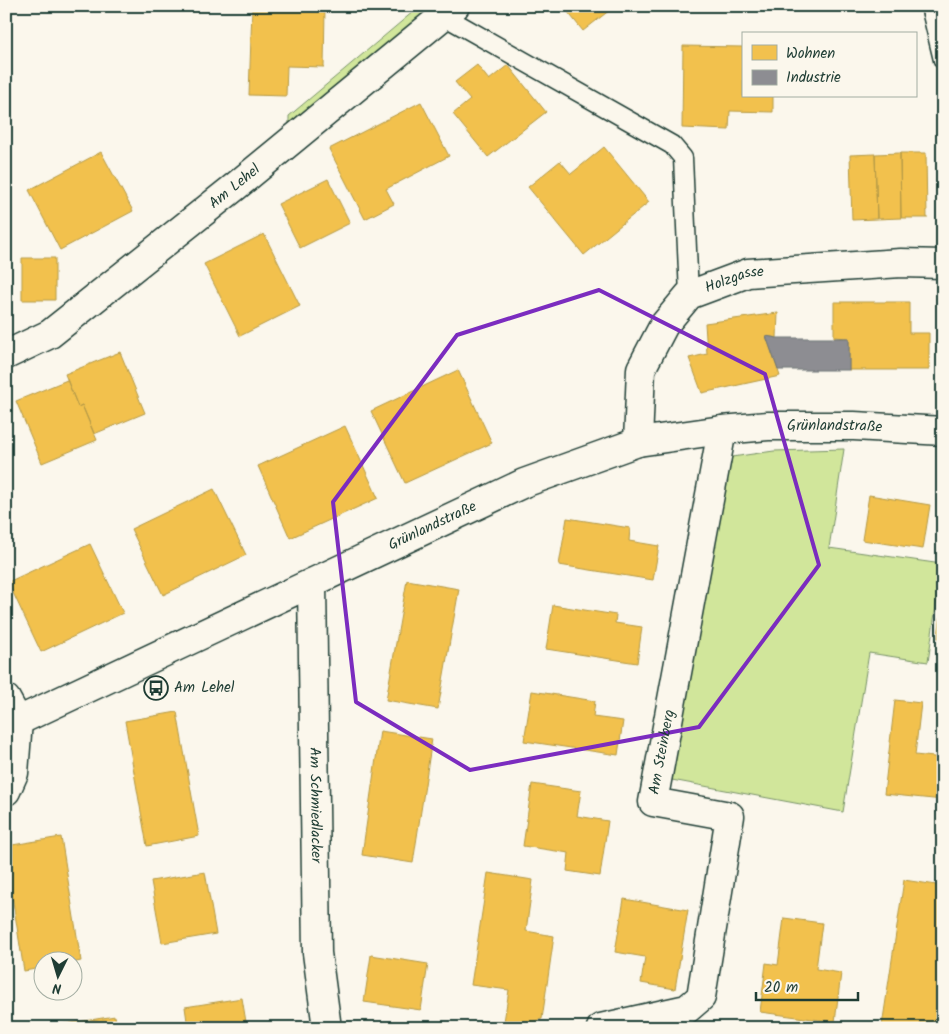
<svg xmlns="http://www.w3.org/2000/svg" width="949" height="1034" viewBox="0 0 949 1034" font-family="Kalam,sans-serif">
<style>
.green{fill:#d1e69b;stroke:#789268}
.homes{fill:#f2c14e;stroke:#b39946}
.industry{fill:#8d8d92;stroke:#6c7576}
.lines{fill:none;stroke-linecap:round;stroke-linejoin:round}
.lane-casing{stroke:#1f3d34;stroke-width:21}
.street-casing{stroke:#1f3d34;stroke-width:31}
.path{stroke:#1f3d34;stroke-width:3;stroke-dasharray:4 4;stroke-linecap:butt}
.lane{stroke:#fbf7ec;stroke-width:18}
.street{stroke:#fbf7ec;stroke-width:28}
.marked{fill:none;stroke:#7b2cbf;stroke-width:4;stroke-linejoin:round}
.labels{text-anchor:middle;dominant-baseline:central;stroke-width:5;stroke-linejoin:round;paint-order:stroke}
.street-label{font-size:15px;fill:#1f3d34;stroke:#fbf7ec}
.poi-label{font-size:15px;fill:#1f3d34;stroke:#fbf7ec;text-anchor:start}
</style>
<rect width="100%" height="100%" fill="#fbf7ec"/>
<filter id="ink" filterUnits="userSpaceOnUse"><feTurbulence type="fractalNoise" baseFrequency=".02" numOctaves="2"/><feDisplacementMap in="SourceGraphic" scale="10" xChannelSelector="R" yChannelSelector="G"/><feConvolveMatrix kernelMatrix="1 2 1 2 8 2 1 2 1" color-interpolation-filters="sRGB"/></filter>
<g filter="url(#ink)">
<path class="green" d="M420 6H437L289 131V116Z
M844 449 829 548 942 564 928 662 869 653 843 812 672 780 727 468 732 457 774 451Z"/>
<path class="homes" d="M563 6H615L583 31Z
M252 8 325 9 324 67 287 66 286 96 249 95Z
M683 46 743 47V96H773V112L730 111 729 130 682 128Z
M477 65 489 80 508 65 546 112 488 157 453 114 470 100 455 82Z
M421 102 449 156 386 189 394 204 365 219 329 149Z
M604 147 649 202 584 255 528 187 560 161 571 174Z
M101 152 133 211 60 250 29 190Z
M900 153H926L927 218H901Z
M900 153 901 218 877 219 875 154Z
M875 154 877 219 852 220 850 155Z
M328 179 350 223 300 248 278 204Z
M264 234 300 306 240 336 204 264Z
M22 258H55V300H22Z
M834 302H909V333H929V370H849V338L834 337Z
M778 313 777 338 766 336 780 376 702 393 689 358 707 354 705 323Z
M120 352 145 413 94 434 82 405 78 407 65 374Z
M458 370 492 443 405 483 371 411Z
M67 380 78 407 82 405 97 440 42 463 16 401Z
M345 426 378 498 290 538 258 466Z
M214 489 246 555 163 595 131 529Z
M869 495 930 505 923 549 862 540Z
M567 518 630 528 629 541 659 546 653 580 559 565Z
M90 544 123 613 41 652 8 582Z
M407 580 459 589 438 709 386 700Z
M943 596V639L938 638Z
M553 605 616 615 615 623 642 627 637 663 546 649Z
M532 691 595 701 593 717 623 721 618 755 524 741Z
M895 700 921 703 915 755 943 758V800L884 794Z
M177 712 199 836 147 846 125 721Z
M380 731 432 739 413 863 362 855Z
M532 784 581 791 577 816 608 821 600 876 567 871 569 853 523 846Z
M61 837 81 961 72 963V962H42V968L24 971 6 858V846Z
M205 872 216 934 162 943 151 881Z
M488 873 533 880 526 931 554 936 542 1019 511 1028H503L509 990 471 985Z
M904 880 943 886V1022L942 1028H891L882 1026Z
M624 899 688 910 675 989 641 983 645 957 615 952Z
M784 918 822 923 816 969 841 973 835 1022 760 1012 766 963 778 965Z
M371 955 428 964 421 1010 364 1002Z
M242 998 247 1028H188L185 1007Z
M115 1016 117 1028H40Z"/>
<path class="industry" d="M766 336 777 338H849V370H778Z"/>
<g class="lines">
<g class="lane-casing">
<path id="lane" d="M930 6 943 60
M444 16 672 145 683 158 689 295"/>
</g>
<g class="street-casing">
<g id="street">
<path id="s1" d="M6 355 50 334 236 186 455 6"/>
<path id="s2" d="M638 442 641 369 664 325 689 295 748 273 901 263 943 264"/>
<path id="s3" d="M312 583 317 953 327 1028"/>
<path d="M6 699 18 721"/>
<path id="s4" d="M18 721 524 483 638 442 722 430 768 426H854L943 431"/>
<path d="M6 791 14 773 18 721"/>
<path id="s5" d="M601 1028 687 1009 701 997 730 816 653 802 722 430"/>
</g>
</g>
<path class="path" d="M6 1013 12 1028"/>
<use href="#lane" class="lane"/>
<use href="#street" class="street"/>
</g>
</g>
<path class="marked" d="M599 290 765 374 819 565 699 727 470 770 356 702 333 502 457 335Z"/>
<defs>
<g id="bus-ring" transform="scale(1.25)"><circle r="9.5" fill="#fbf7ec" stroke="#1f3d34" stroke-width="1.5"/><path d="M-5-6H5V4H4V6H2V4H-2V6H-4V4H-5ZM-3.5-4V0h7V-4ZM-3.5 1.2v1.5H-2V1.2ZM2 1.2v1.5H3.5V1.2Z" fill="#1f3d34"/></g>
</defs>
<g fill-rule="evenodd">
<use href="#bus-ring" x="156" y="688"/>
</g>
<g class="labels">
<g class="street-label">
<text stroke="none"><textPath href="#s1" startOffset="285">Am Lehel</textPath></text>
<text stroke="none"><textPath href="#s2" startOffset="210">Holzgasse</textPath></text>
<text stroke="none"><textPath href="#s4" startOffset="878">Grünlandstraße</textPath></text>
<text stroke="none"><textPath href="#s4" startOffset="458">Grünlandstraße</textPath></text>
<text stroke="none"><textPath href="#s5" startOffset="419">Am Steinberg</textPath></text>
<text stroke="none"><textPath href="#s3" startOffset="222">Am Schmiedlacker</textPath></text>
</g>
<g class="poi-label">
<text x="174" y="688">Am Lehel</text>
</g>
</g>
<rect width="949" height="1034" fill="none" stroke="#fbf7ec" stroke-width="25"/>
<rect x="12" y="12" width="924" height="1009" fill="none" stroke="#1f3d34" stroke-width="2" filter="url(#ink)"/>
<rect x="742" y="32" width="175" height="65" fill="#fbf7ec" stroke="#a3ada2"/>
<rect x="752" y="45" width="25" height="15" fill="#f2c14e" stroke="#a3ada2"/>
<text x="786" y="58" font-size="15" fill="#1f3d34">Wohnen</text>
<rect x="752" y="70" width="25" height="15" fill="#8d8d92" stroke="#a3ada2"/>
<text x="786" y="82" font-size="15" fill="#1f3d34">Industrie</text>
<g transform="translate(58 976) rotate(185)"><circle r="24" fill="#fbf7ec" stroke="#a3ada2"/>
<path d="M0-4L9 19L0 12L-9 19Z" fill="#1f3d34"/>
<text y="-8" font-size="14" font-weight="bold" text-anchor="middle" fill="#1f3d34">N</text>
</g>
<path d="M756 992v8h102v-8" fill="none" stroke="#1f3d34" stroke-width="2.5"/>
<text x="764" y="992" font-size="15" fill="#1f3d34" stroke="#fbf7ec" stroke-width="4" paint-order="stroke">20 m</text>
</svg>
